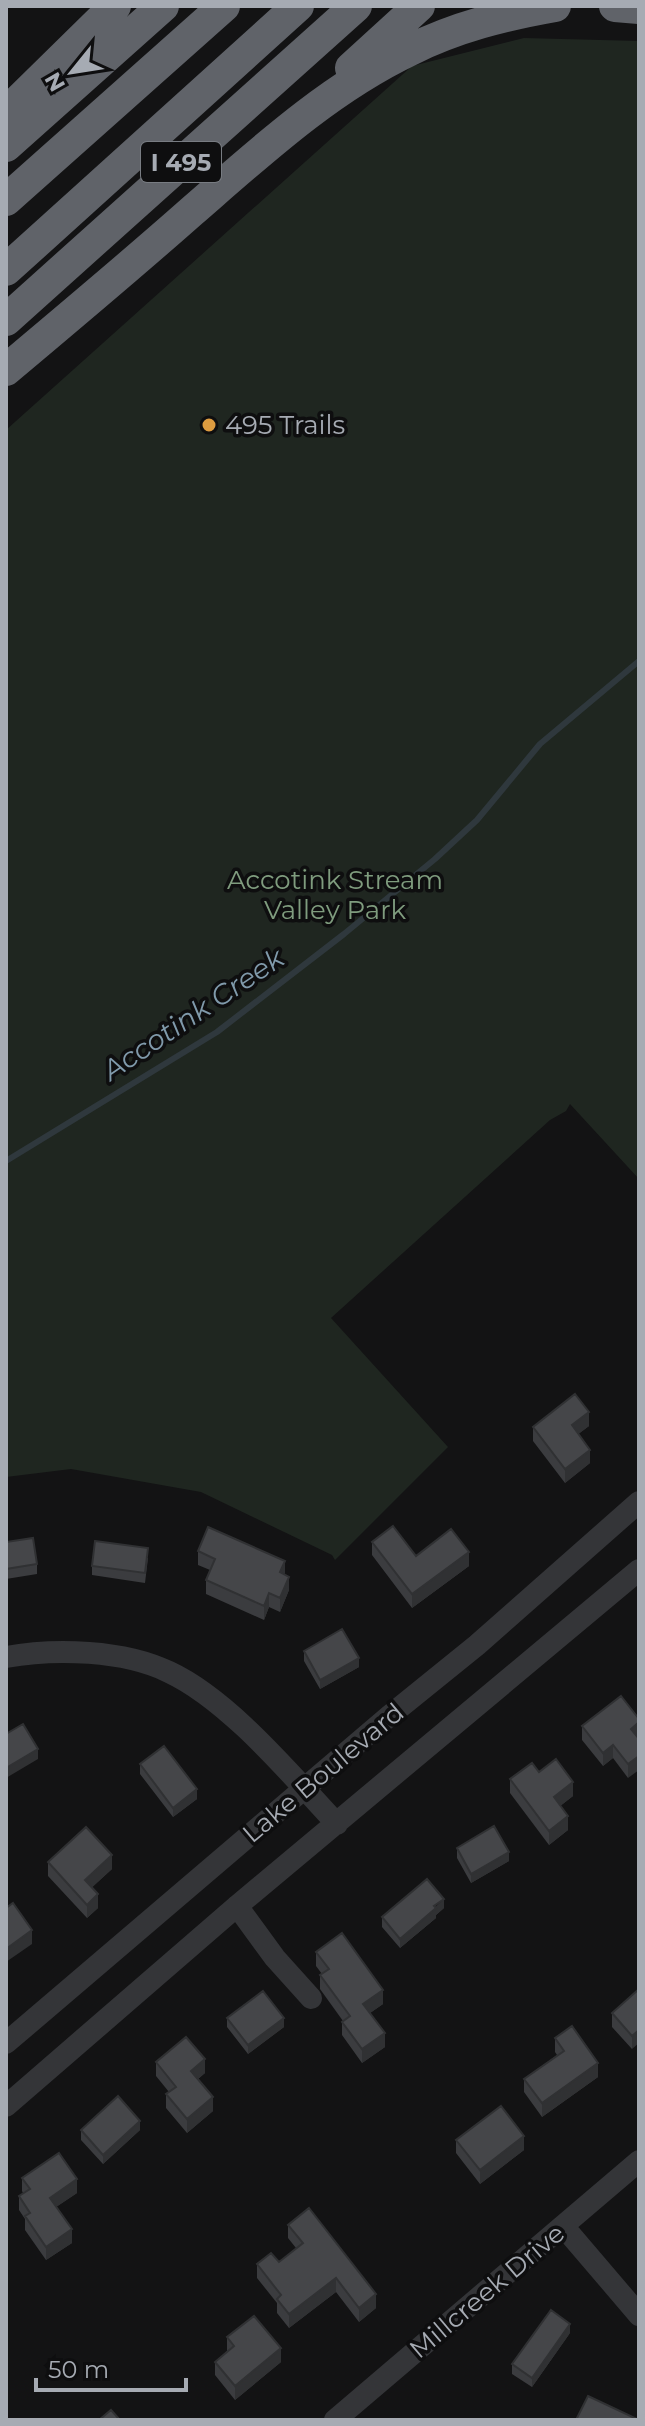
<svg xmlns="http://www.w3.org/2000/svg" width="645" height="2426" viewBox="0 0 645 2426" font-family="Montserrat,sans-serif">
<style>
.green{fill:#1f2620}
.lines{fill:none;stroke-linecap:round;stroke-linejoin:round}
.stream{stroke:#2f383d;stroke-width:6}
.minor{stroke:#343538;stroke-width:22}
.highway{stroke:#606369;stroke-width:32}
.wall{fill:#3b3c3f}
.shaded-wall{fill:#303133}
.building{fill:#454649;stroke:#303133;stroke-width:2}
.poi-dot{fill:#de9c40;stroke:#0e0e0f;stroke-width:3}
.labels{text-anchor:middle;dominant-baseline:central;stroke-width:7;stroke-linejoin:round;paint-order:stroke}
.shield{fill:#0e0e0f;stroke:#787c82;stroke-width:2}
.shield-label{font-size:24px;font-weight:bold;fill:#a6abb3}
.poi-label{font-size:26px;fill:#a6abb3;stroke:#0e0e0f;text-anchor:start}
.park-label{font-size:26px;fill:#7f9c7e;stroke:#0e0e0f}
.street-label{font-size:26px;fill:#a6abb3;stroke:#0e0e0f}
.water-label{font-size:28px;font-style:italic;fill:#809aab;stroke:#0e0e0f}
</style>
<rect width="100%" height="100%" fill="#131314"/>
<path class="green" d="M524 38 639 41V1179L570 1104 566 1111 550 1120 331 1318 448 1447 335 1560 332 1555 201 1492 71 1469 6 1477V430L412 66Z"/>
<g class="lines">
<path class="stream" d="M6 1161 217 1032 344 934 435 859 477 820 540 744 639 661"/>
<path class="minor" d="M6 1657C55 1648 124 1650 169 1672 229 1700 291 1775 337 1824
M237 1906 275 1958 311 1998
M6 2043 388 1717 477 1645 639 1502
M6 2106 237 1906 639 1570
M563 2226 639 2315
M335 2420 639 2161"/>
<path class="highway" d="M615 6 639 8
M351 68 419 6
M6 113 115 6
M6 146 163 6
M6 200 224 6
M6 270 298 6
M6 320 356 6
M6 370C68 318 130 266 191 212 259 153 328 89 410 50 456 27 504 15 555 6"/>
</g>
<path class="wall" d="M589 1426 578 1434 590 1463 565 1483 533 1441V1427Z
M6 1542 37 1564V1574L6 1579Z
M372 1542 416 1556 469 1566 412 1608 372 1555Z
M198 1551 285 1575 289 1590 280 1612 269 1607 264 1620 206 1594V1580L210 1570 198 1565Z
M148 1558 145 1583 92 1575V1566Z
M304 1651 359 1667 320 1689 304 1661Z
M582 1726 638 1737 628 1778 613 1758 603 1766 582 1740Z
M140 1764 197 1799 173 1817 140 1774Z
M539 1772 573 1796 560 1806 568 1830 549 1845 510 1793V1779Z
M457 1848 509 1861 471 1883 457 1858Z
M48 1862 112 1869 92 1887 98 1908 87 1918 48 1876Z
M444 1908 436 1915V1918L400 1948 382 1927V1917Z
M316 1952 383 2004 370 2013 385 2047 362 2063 342 2035V2022L343 2021 320 1989V1975L322 1974 316 1966Z
M639 1989 632 2049 612 2027V2013Z
M227 2018 284 2027 248 2054 227 2027Z
M555 2038 598 2077 542 2117 524 2092V2079L557 2055 555 2052Z
M156 2062 205 2073 198 2079 213 2111 187 2133 166 2108V2094L169 2092 156 2076Z
M81 2130H140L103 2164 81 2140Z
M456 2140 524 2150 480 2184 456 2153Z
M22 2178 77 2193 56 2207 72 2243 46 2260 25 2230V2219L19 2210V2196L23 2193 22 2191Z
M288 2225 376 2308 359 2322 336 2292 289 2328 277 2313V2303L257 2278V2264L279 2262 296 2248 288 2238Z
M570 2333 532 2387 512 2374V2364Z
M227 2337 281 2362 235 2400 215 2375V2362L227 2351Z"/>
<path class="shaded-wall" d="M589 1412V1426L572 1439V1425Z
M590 1450V1463L565 1483V1469Z
M469 1552V1566L412 1608V1594Z
M285 1561V1574L280 1572Z
M289 1577V1590L280 1612V1598Z
M269 1593V1607L264 1620V1606Z
M359 1658V1667L320 1689V1680Z
M639 1722V1736L631 1742V1729Z
M613 1745V1758L603 1766V1753Z
M38 1749V1759L6 1778V1768Z
M639 1756V1770L628 1778V1764Z
M573 1782V1796L554 1811V1797Z
M197 1789V1799L173 1817V1808Z
M568 1816V1830L549 1845V1831Z
M509 1852V1861L471 1883V1874Z
M112 1855V1869L85 1894V1880Z
M98 1894V1908L87 1918V1905Z
M444 1899V1908L436 1915V1918L400 1948V1939Z
M32 1930V1944L6 1962V1949Z
M383 1990V2004L363 2018V2004Z
M284 2018V2027L248 2054V2045Z
M639 2030V2043L632 2049V2036Z
M385 2033V2047L362 2063V2049Z
M205 2059V2073L191 2085V2071Z
M598 2063V2077L542 2117V2103Z
M213 2097V2111L187 2133V2119Z
M140 2121V2130L103 2164V2155Z
M524 2136V2150L480 2184V2170Z
M77 2179V2193L50 2211V2198Z
M72 2229V2243L46 2260V2247Z
M336 2278V2292L289 2328V2314Z
M376 2294V2308L359 2322V2308Z
M570 2324V2333L532 2387V2378Z
M281 2348V2362L235 2400V2386Z"/>
<path class="building" d="M575 1394 589 1412 572 1425 590 1450 565 1469 533 1427Z
M393 1526 416 1556 451 1529 469 1552 412 1594 372 1542Z
M208 1527 285 1561 280 1572 289 1577 280 1598 269 1593 264 1606 206 1580 215 1559 198 1551Z
M33 1538 37 1564 6 1569V1542Z
M95 1541 148 1548 145 1573 92 1566Z
M342 1629 359 1658 320 1680 304 1651Z
M621 1696 639 1719V1722L631 1729 639 1739V1756L628 1764 613 1745 603 1753 582 1726Z
M23 1724 38 1749 6 1768V1734Z
M164 1746 197 1789 173 1808 140 1764Z
M556 1759 573 1782 554 1797 568 1816 549 1831 510 1779 532 1763 539 1772Z
M494 1826 509 1852 471 1874 457 1848Z
M86 1827 112 1855 85 1880 98 1894 87 1905 48 1862Z
M427 1879 444 1899 434 1906 436 1908 400 1939 382 1917Z
M13 1903 32 1930 6 1949V1908Z
M342 1933 383 1990 363 2004 385 2033 362 2049 342 2022 350 2016 320 1975 329 1969 316 1952Z
M639 1989V2030L632 2036 612 2013Z
M263 1991 284 2018 248 2045 227 2018Z
M572 2026 598 2063 542 2103 524 2079 564 2051 555 2038Z
M186 2037 205 2059 191 2071 213 2097 187 2119 166 2094 176 2087 156 2062Z
M118 2096 140 2121 103 2155 81 2130Z
M501 2106 524 2136 480 2170 456 2140Z
M59 2153 77 2179 50 2198 72 2229 46 2247 25 2216 30 2213 19 2196 30 2189 22 2178Z
M309 2208 376 2294 359 2308 336 2278 289 2314 277 2299 281 2295 257 2264 271 2253 279 2262 303 2243 288 2225Z
M551 2310 570 2324 532 2378 512 2364Z
M254 2316 281 2348 235 2386 215 2362 234 2346 227 2337Z
M588 2396 637 2419 636 2420H576Z
M111 2410 120 2420H99Z"/>
<circle class="poi-dot" cx="209" cy="425" r="8"/>
<g class="labels">
<rect class="shield" x="141" y="142" width="80" height="40" rx="6"/>
<g class="shield-label">
<text x="181" y="162">I 495</text>
</g>
<g class="poi-label">
<text x="225" y="425">495 Trails</text>
</g>
<g class="park-label">
<text x="335" y="880">Accotink Stream<tspan x="335" dy="30">Valley Park</tspan></text>
</g>
<g class="street-label">
<text transform="translate(323 1773) rotate(-40)">Lake Boulevard</text>
<text transform="translate(487 2291) rotate(-40)">Millcreek Drive</text>
</g>
<g class="water-label">
<text transform="translate(193 1014) rotate(-34)">Accotink Creek</text>
</g>
</g>
<rect width="645" height="2426" fill="none" stroke="#a6abb3" stroke-width="16"/>
<g transform="translate(72 72) rotate(240)" stroke="#0e0e0f" stroke-width="6" paint-order="stroke">
<path d="M0-6L14 30L0 20L-14 30Z" fill="#a6abb3"/>
<text y="-12" font-size="22" font-weight="bold" text-anchor="middle" fill="#a6abb3">N</text>
</g>
<path d="M36 2378v12h150v-12" fill="none" stroke="#a6abb3" stroke-width="4"/>
<text x="48" y="2378" font-size="24" fill="#a6abb3" stroke="#0e0e0f" stroke-width="6" paint-order="stroke">50 m</text>
</svg>
